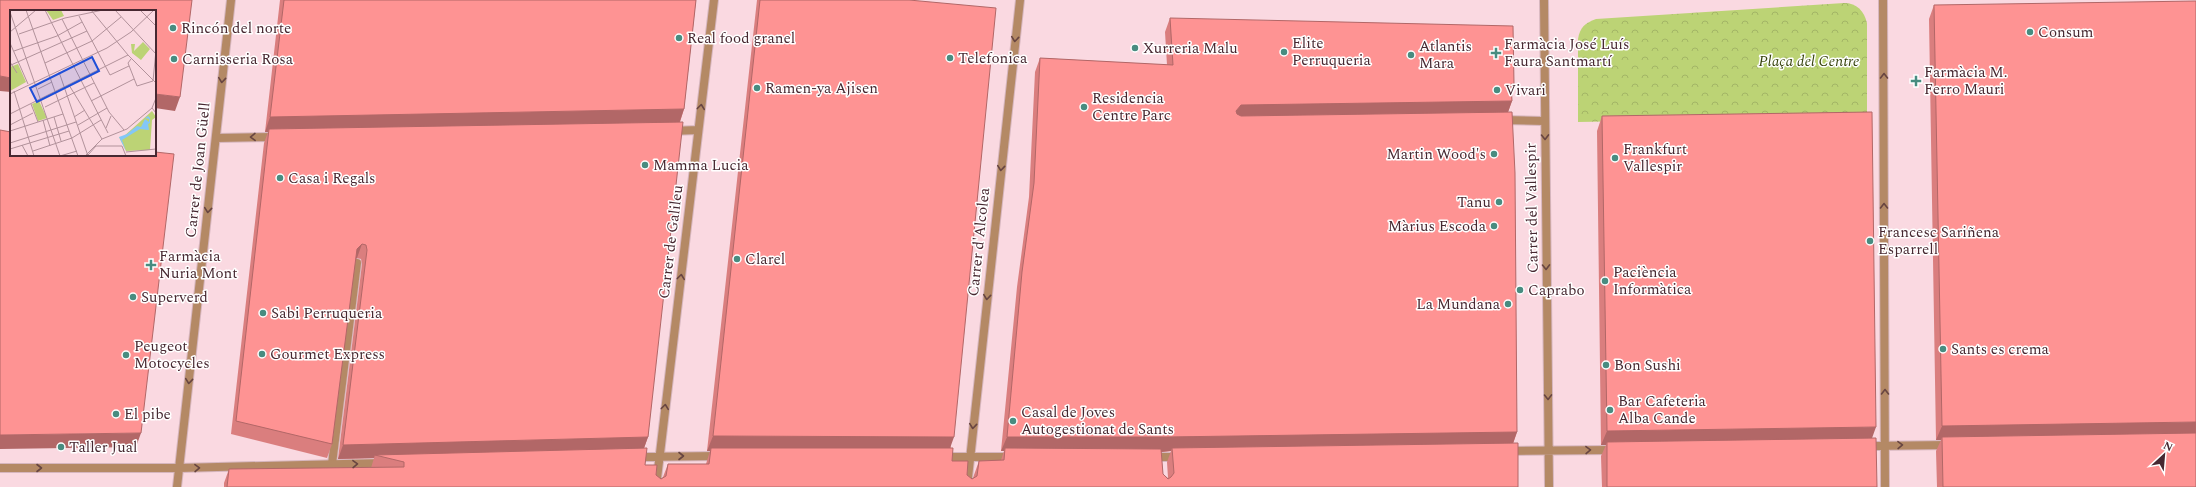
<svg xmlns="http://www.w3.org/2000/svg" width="2196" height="487" viewBox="0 0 2196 487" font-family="Spectral,serif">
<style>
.park{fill:url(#park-crowns)}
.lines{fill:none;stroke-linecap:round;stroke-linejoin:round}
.lane-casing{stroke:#d6b6be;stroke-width:10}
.street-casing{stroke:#d6b6be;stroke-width:10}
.lane{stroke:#b48965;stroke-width:8}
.street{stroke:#b48965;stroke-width:8}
.wall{fill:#da7e7e;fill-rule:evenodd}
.shaded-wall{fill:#b26767}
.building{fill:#fe9393;stroke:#b26767}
.oneway{stroke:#684541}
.poi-dot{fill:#488c80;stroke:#fff;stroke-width:1.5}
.labels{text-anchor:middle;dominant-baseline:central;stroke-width:3;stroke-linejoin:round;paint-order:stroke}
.poi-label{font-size:15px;fill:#472831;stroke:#fff;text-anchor:start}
.park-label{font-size:15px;font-style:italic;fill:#38440d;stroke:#fff}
.street-label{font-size:15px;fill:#472831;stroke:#fff}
.inset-road{fill:none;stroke:#b2929b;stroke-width:1}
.view{fill:#1d4ed8;fill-opacity:0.15;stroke:#1d4ed8;stroke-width:2}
.inset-edge{fill:none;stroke:#472831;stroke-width:2}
</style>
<defs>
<pattern id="park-crowns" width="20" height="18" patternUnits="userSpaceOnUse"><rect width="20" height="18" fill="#bcd375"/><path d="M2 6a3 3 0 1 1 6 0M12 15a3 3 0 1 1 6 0" fill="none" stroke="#a3b566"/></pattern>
</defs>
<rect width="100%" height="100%" fill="#fad9e1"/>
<path class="park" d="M1844 3C1857 3 1864 11 1867 23V117L1578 122V39C1580 27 1585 23 1596 19Z"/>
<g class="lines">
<g class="lane-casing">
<path id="lane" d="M332 464 357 263"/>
</g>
<g class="street-casing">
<path id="street" d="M1544 0 1549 487
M1883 0 1885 487
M1502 120 1544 121
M671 131 698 130
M216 138 276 137
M1867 446 1949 445
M1507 451 1613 450
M637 457 719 456
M943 457H1013
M1151 457H1179
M0 468H179L383 463
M177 487 231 0
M656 487 714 0
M967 487 1020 0"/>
</g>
<use href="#lane" class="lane"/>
<use href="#street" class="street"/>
</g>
<path class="wall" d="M280 0H696L684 109 680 122 648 437 644 448 645 465 661 479 663 477 668 464H706L710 451H707L757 0H909L952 461 972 479 973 478 974 475 979 461 1001 460 1004 451H1001L1017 287 1029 197 1035 72 1040 58 1167 65 1165 32 1170 18 1514 84 1511 91 1512 101 1508 112 1517 432 1513 444 1518 487H224V483L229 469 371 468 374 458 338 459 362 264 361 259 357 258 355 259 332 444 327 458 231 434 264 143 268 132H265ZM1171 451 1167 462 1168 478 1163 474 1161 452Z
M1934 5 2196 487H1937L1936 451 1941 440H1936L1929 19Z
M1602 116 1872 438 1877 487H1602L1601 456 1606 445H1601L1597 131Z"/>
<path class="shaded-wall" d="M0 76 11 78V92L0 91Z
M1511 84H1514L1509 98Z
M155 94 180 97 175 111 155 108Z
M1512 101 1507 115 1236 120V111L1241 105Z
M684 109 679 124 269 129 268 132H265L270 117Z
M362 244 357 258 352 262 357 249Z
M2196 422V436L1942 437 1941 440H1936L1942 426Z
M1876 427 1871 441 1607 442 1606 445H1601L1607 431Z
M1517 432 1512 446 1172 448 1171 451 1161 452 1005 448 1004 451H1001L1007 437Z
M141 433 136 447 0 449V435Z
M713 436 954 437 949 451 711 448 710 451H707Z
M648 437 643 451 375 455 374 458 338 459 343 445Z"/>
<path class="building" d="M0 0H192L180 97 155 94V11H11V78L0 76Z
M284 0H696L684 109 270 117Z
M760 0H909L996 8 954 437 713 436Z
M2196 1V422L1942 426 1934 5Z
M1170 18 1513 26 1514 84H1511L1512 101 1241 105 1236 111 1237 114 1241 116 1512 112 1515 173 1517 432 1166 437H1007L1022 272 1034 183 1040 58 1173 65Z
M1872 112 1876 427 1607 431 1602 116Z
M683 122 648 437 343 445 367 250 366 245 362 244 357 249 332 444 236 421 269 129Z
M0 130 11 132V155H155V152L174 154 141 433 0 435Z
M2196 433V487H1943L1942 437Z
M1876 438 1877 487H1607V442Z
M1518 443V487H227L229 469 404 467V462L375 455 647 448 645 465H657L656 475 661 479 666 476 668 464H709L711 448H953L952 461H968L967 475 972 479 977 476 979 461 1004 460 1005 448 1161 449 1163 474 1168 479 1171 477 1174 473 1172 448Z"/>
<defs><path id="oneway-chevron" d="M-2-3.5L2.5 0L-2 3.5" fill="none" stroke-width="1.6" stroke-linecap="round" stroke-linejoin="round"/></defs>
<g class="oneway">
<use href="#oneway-chevron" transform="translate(1015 39) rotate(96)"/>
<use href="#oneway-chevron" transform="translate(1884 76) rotate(-90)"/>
<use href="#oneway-chevron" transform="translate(222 80) rotate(96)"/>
<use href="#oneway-chevron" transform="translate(701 107) rotate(-83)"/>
<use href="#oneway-chevron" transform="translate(253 137) rotate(179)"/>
<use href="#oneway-chevron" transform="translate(1545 137) rotate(89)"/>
<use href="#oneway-chevron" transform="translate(1001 168) rotate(96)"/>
<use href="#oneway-chevron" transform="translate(1884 206) rotate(-90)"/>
<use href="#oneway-chevron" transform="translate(208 210) rotate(96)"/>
<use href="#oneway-chevron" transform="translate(1546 267) rotate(89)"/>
<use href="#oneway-chevron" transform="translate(681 277) rotate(-83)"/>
<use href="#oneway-chevron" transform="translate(987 297) rotate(96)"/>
<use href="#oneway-chevron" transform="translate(189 381) rotate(96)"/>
<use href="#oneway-chevron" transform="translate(1885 392) rotate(-90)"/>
<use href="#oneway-chevron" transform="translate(1548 397) rotate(89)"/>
<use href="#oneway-chevron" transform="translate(665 407) rotate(-83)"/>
<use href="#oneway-chevron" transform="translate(973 426) rotate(96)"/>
<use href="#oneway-chevron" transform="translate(1900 445) rotate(-1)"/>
<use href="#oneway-chevron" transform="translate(1588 450) rotate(-1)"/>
<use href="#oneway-chevron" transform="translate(681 456)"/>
<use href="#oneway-chevron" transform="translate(355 464) rotate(-1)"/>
<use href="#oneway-chevron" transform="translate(39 468)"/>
<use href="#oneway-chevron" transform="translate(197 468) rotate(-1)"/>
</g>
<g class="poi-dot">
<circle cx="173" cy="28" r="4"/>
<circle cx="2030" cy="32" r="4"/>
<circle cx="679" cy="38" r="4"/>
<circle cx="1135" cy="48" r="4"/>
<circle cx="1284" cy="52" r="4"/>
<path d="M1494 47h4v4h4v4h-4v4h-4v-4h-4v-4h4z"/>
<circle cx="1411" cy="55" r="4"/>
<circle cx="950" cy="58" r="4"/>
<circle cx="174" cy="59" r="4"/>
<path d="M1914 75h4v4h4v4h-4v4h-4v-4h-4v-4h4z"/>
<circle cx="757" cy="88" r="4"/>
<circle cx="1497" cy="90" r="4"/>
<circle cx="1084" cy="107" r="4"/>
<circle cx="1494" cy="154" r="4"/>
<circle cx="1615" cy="158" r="4"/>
<circle cx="645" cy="165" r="4"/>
<circle cx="280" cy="178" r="4"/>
<circle cx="1499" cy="202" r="4"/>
<circle cx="1494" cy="226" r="4"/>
<circle cx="1870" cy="241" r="4"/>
<circle cx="737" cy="259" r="4"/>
<path d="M149 259h4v4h4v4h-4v4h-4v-4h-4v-4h4z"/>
<circle cx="1605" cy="281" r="4"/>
<circle cx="1520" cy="290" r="4"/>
<circle cx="133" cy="297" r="4"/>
<circle cx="1508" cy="304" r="4"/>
<circle cx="263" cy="313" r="4"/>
<circle cx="1943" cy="349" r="4"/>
<circle cx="262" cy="354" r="4"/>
<circle cx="126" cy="355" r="4"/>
<circle cx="1606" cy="365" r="4"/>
<circle cx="1610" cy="410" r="4"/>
<circle cx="116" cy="414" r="4"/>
<circle cx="1013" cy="421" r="4"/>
<circle cx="61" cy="447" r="4"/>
</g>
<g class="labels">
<g class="poi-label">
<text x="181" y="28">Rincón del norte</text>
<text x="2038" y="32">Consum</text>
<text x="687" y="38">Real food granel</text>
<text x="1292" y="43">Elite<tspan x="1292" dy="17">Perruqueria</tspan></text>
<text x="1504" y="44">Farmàcia José Luís<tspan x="1504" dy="17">Faura Santmartí</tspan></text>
<text x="1419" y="46">Atlantis<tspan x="1419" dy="17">Mara</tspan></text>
<text x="1143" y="48">Xurreria Malu</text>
<text x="958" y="58">Telefonica</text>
<text x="182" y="59">Carnisseria Rosa</text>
<text x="1924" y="72">Farmàcia M.<tspan x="1924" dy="17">Ferro Mauri</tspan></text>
<text x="765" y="88">Ramen-ya Ajisen</text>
<text x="1505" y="90">Vivari</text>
<text x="1092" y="98">Residencia<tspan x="1092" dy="17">Centre Parc</tspan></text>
<text x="1623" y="149">Frankfurt<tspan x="1623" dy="17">Vallespir</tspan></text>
<text x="1486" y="154" text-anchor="end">Martin Wood's</text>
<text x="653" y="165">Mamma Lucia</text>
<text x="288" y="178">Casa i Regals</text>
<text x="1491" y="202" text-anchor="end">Tanu</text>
<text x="1486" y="226" text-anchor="end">Màrius Escoda</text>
<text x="1878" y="232">Francesc Sariñena<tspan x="1878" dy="17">Esparrell</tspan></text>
<text x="159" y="256">Farmàcia<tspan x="159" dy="17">Nuria Mont</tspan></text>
<text x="745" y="259">Clarel</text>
<text x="1613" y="272">Paciència<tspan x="1613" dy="17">Informàtica</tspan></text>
<text x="1528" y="290">Caprabo</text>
<text x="141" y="297">Superverd</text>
<text x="1500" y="304" text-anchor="end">La Mundana</text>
<text x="271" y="313">Sabi Perruqueria</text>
<text x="134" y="346">Peugeot<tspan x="134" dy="17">Motocycles</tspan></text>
<text x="1951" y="349">Sants es crema</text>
<text x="270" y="354">Gourmet Express</text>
<text x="1614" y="365">Bon Sushi</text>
<text x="1618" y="401">Bar Cafeteria<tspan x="1618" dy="17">Alba Cande</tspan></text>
<text x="1021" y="412">Casal de Joves<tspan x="1021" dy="17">Autogestionat de Sants</tspan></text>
<text x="124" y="414">El pibe</text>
<text x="69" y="447">Taller Jual</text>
</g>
<g class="park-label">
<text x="1809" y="61">Plaça del Centre</text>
</g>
<g class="street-label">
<text transform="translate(198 170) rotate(-84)">Carrer de Joan Güell</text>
<text transform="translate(1532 208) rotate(-91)">Carrer del Vallespir</text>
<text transform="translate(671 242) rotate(-83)">Carrer de Galileu</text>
<text transform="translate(979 242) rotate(-84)">Carrer d'Alcolea</text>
</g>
</g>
<g transform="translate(10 10)">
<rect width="146" height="146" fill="#fad9e1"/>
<path d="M36 0H51L54 6 43 10ZM133 32 140 39 131 50 122 43 121 34H125L124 41ZM8 54 16 72 0 81V57ZM29 91 37 108 28 111 22 94ZM142 101 146 107 142 110 140 140 116 141 109 127H113Z" fill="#bcd375"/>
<path d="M138 106 140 108V113L138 114 139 120 130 119 112 130 116 141 109 127 117 124 127 116 131 117 135 109 139 112V109L135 108Z" fill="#83c7f7"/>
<path class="inset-road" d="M16 0 68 146M35 0 98 123M81 0 118 45 146 73M105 0 146 44M130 0 146 16M0 2 50 146M69 6 100 65 119 56M52 9 99 102 114 120M0 22 26 0M9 24 55 8 93 0M0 33 18 74M4 41 47 26 72 12M121 49 118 53 127 76 143 71M0 52 7 63M35 53 82 31 111 7M1 55 77 21M49 62 78 146M143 71 146 40M59 75 92 129M28 79 42 72M4 81 24 146M0 84 97 38 121 22 144 0M146 88 142 98 146 103M81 91 124 69M21 94 28 112M35 97 84 73M0 104 118 45M44 107 51 131M64 107 75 100M33 110 40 136M0 115 23 103M68 115 97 98M96 118 101 106M0 121 53 104M0 133 66 112M12 135 18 146M0 139 59 121M23 141 62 128 91 110M116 142 146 139M78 145 86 136H112L116 146M50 146 67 141M75 146 92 129 117 119 142 98"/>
<path class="view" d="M82 47 89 61 27 92 20 78Z"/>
<rect width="146" height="146" class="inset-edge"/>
</g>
<g transform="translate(2164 455) rotate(26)" stroke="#ffffff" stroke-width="3" paint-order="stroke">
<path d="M0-3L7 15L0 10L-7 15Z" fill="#472831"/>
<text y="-6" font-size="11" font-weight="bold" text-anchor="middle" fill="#472831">N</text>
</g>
</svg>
